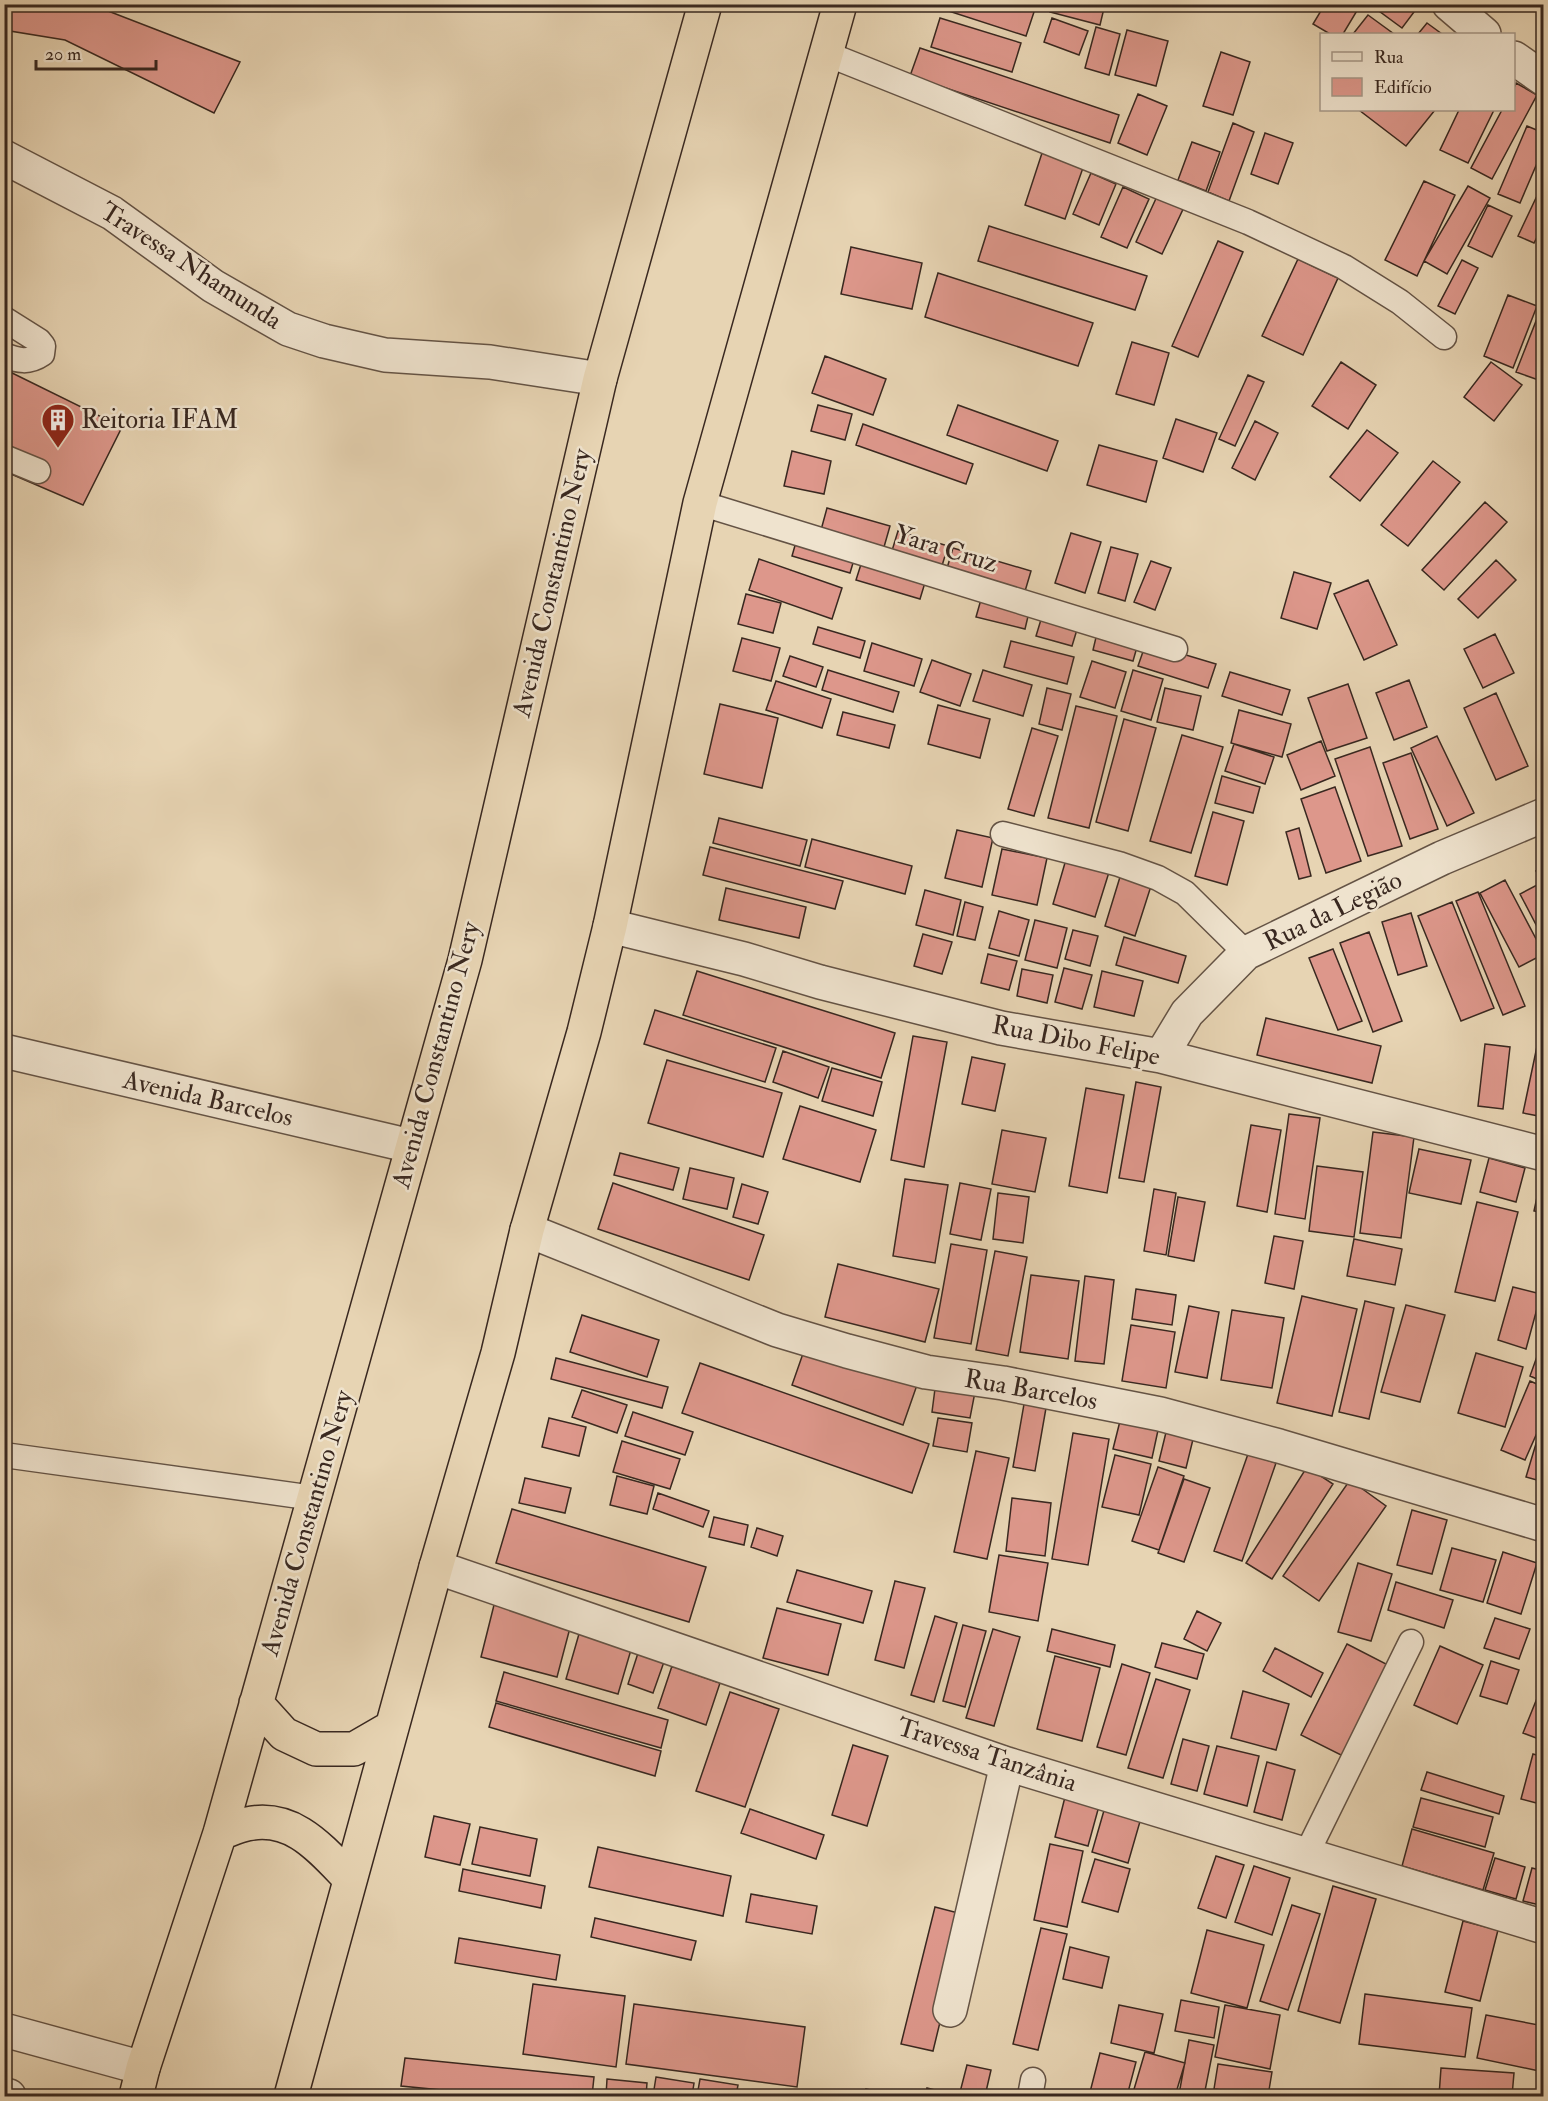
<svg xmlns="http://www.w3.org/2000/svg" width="1548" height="2101" viewBox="0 0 1548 2101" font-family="'IM FELL Double Pica',serif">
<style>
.building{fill:#dd978b;stroke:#392820;stroke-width:1.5}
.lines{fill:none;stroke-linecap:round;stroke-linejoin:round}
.service-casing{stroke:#645345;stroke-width:27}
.minor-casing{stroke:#645345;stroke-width:36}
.tertiary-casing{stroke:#645345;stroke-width:36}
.trunk-casing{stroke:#392820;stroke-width:36}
.service{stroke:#efe3ce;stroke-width:24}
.minor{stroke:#efe3ce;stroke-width:33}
.tertiary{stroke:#efe3ce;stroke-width:33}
.trunk{stroke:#e7d4b3;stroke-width:33}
.labels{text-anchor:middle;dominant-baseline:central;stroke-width:5;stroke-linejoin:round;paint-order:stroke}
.street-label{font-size:26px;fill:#392820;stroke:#efe3ce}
.poi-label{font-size:26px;fill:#392820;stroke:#efe3ce;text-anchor:start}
</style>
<rect width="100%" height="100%" fill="#e7d4b3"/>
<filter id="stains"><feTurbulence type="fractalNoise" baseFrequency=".00333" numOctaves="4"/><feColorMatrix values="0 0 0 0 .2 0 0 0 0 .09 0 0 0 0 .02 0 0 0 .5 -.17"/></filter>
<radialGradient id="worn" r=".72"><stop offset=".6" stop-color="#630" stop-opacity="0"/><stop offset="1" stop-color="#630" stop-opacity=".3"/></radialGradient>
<path class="building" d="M4 4H90L240 62 214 113 65 40 4 30Z
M927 4H1021L1035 9 1026 36Z
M1053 4H1105L1100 25 1050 12Z
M1325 4H1361L1343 34H1330L1313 24Z
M1384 4H1420L1402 28 1379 11Z
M1368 15 1394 34H1353Z
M940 18 1021 43 1012 72 931 47Z
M1052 18 1088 31 1079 55 1044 42Z
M1427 23 1442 34H1418Z
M1096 27 1120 34 1109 75 1085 68Z
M1127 30 1168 41 1156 86 1115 75Z
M920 48 1119 115 1110 143 910 76Z
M1221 52 1250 62 1233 115 1203 106Z
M1516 83 1537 95 1492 179 1471 168 1502 110H1514V88Z
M1138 94 1167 106 1147 155 1118 143Z
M1359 110H1435L1406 146Z
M1459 110H1494L1468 163 1440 150Z
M1233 123 1254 132 1229 201 1208 192Z
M1527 126 1544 133V147L1520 203 1498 194Z
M1265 133 1293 143 1278 184 1251 174Z
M1192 142 1220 152 1206 191 1178 180Z
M1043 150 1084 165 1065 219 1025 205Z
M1091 173 1116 184 1099 225 1073 214Z
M1424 181 1455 195 1417 276 1385 260Z
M1544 181V223L1534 243 1518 236Z
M1468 186 1490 198 1447 274 1424 261Z
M1123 187 1149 199 1127 248 1101 237Z
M1159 192 1185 205 1162 254 1136 242Z
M1488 205 1512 216 1492 257 1468 246Z
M989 226 1147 276 1135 310 978 261Z
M1218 241 1243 252 1198 357 1172 346Z
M851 247 922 263 912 309 841 294Z
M1298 259 1338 278 1303 355 1262 336Z
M1462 260 1478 268 1455 314 1438 306Z
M938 273 1093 323 1078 366 925 317Z
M1508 295 1537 306 1513 368 1484 356Z
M1538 316 1544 318V382L1516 372Z
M1132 342 1169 353 1154 405 1116 394Z
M825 356 886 379 873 415 812 393Z
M1341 362 1376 385 1348 429 1312 406Z
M1491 362 1522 385 1494 421 1464 397Z
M4 369 122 427 83 505 4 471Z
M1248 375 1264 382 1235 446 1219 439Z
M818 405 852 414 845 440 811 431Z
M958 405 1058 441 1047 471 947 435Z
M1176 419 1217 433 1203 472 1163 458Z
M1255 421 1278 433 1255 480 1232 468Z
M863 424 973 464 966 484 856 445Z
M1367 430 1398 453 1360 501 1330 477Z
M1099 445 1157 461 1146 502 1087 485Z
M792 451 831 461 824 494 784 486Z
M1433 461 1460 482 1408 546 1381 525Z
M1485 502 1507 522 1444 590 1422 570Z
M827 508 890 526 884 547 821 530Z
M898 531 948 546 941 569 891 554Z
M1071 533 1101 542 1085 593 1055 583Z
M798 535 856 553 850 573 792 556Z
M1111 547 1138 554 1125 601 1098 593Z
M953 548 1031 571 1023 598 945 575Z
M863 558 927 576 920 599 856 580Z
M759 559 842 588 832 619 749 590Z
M1496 560 1516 580 1478 618 1458 599Z
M1151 561 1171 568 1155 610 1134 602Z
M1294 572 1331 583 1317 629 1281 618Z
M1368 580 1397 645 1364 660 1334 594Z
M746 594 781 603 773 633 738 624Z
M982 596 1030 608 1025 629 976 617Z
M1043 613 1079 623 1072 646 1036 636Z
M818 627 865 641 860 658 813 644Z
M1098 629 1139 640 1133 661 1093 650Z
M1495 634 1514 673 1483 688 1464 649Z
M742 638 780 648 771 681 733 671Z
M1011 641 1074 657 1067 684 1004 667Z
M872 643 922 659 914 686 864 671Z
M1146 643 1216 664 1208 688 1138 666Z
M790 656 823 667 816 687 783 676Z
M932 660 971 674 960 706 920 692Z
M1092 661 1126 672 1115 708 1080 697Z
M828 670 899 692 893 712 822 690Z
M983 670 1032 685 1023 716 973 701Z
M1133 670 1163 679 1151 720 1121 711Z
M1230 672 1290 690 1282 715 1222 696Z
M1409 680 1427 727 1394 740 1376 693Z
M776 681 831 699 822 728 766 710Z
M1348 684 1367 738 1327 751 1308 698Z
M1047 688 1071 694 1062 730 1039 724Z
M1165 688 1201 696 1193 730 1157 722Z
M1496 693 1528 766 1496 780 1464 708Z
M720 704 778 718 762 788 704 774Z
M938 705 990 719 980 758 928 744Z
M1076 706 1117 716 1089 828 1048 818Z
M1239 710 1291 724 1282 757 1231 743Z
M843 712 895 725 889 748 837 735Z
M1124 719 1156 728 1128 831 1096 822Z
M1032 728 1058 736 1034 816 1008 809Z
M1182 735 1223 747 1191 853 1150 841Z
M1437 736 1474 813 1447 826 1411 748Z
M1321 741 1335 776 1301 790 1287 755Z
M1234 744 1274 757 1265 784 1225 771Z
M1370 747 1402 846 1368 856 1335 759Z
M1411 753 1438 829 1410 839 1383 763Z
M1222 776 1260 787 1253 813 1215 803Z
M1335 787 1361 861 1326 873 1301 799Z
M1213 812 1244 821 1227 885 1195 876Z
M719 818 807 840 800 866 713 843Z
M1299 828 1311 876 1299 879 1286 832Z
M957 830 993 838 982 887 945 878Z
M812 839 912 866 905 894 805 867Z
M710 847 843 881 835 909 703 875Z
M1002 849 1047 858 1037 905 992 895Z
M1067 856 1110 869 1095 917 1053 904Z
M1544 868V886L1536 871Z
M1120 877 1151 886 1135 936 1105 926Z
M1505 880 1544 954 1519 967 1480 893Z
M1537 885 1544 899V940L1520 894Z
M726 888 806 907 799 938 719 920Z
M925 890 961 900 953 935 916 925Z
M1478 892 1525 1006 1503 1015 1456 901Z
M965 902 983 907 975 940 957 936Z
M1452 902 1494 1008 1461 1021 1418 916Z
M999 911 1029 920 1019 956 989 948Z
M1411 913 1427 966 1398 975 1382 922Z
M1035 920 1067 928 1057 968 1025 960Z
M1073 930 1098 936 1090 966 1065 959Z
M1369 932 1402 1021 1373 1032 1340 943Z
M923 934 952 942 942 974 914 966Z
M1124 937 1186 956 1178 983 1116 965Z
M1333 949 1362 1021 1338 1030 1309 958Z
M988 954 1017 961 1009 990 981 983Z
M1064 968 1092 975 1082 1009 1055 1002Z
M1022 969 1053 975 1047 1003 1017 996Z
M697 971 895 1033 881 1078 683 1015Z
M1102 971 1143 981 1134 1016 1094 1007Z
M655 1010 776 1048 765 1082 644 1044Z
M1266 1018 1381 1046 1372 1083 1257 1055Z
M1540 1032 1544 1033V1117L1523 1113Z
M913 1036 947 1042 924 1167 891 1160Z
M1485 1044 1510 1047 1503 1109 1478 1106Z
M783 1051 829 1067 818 1098 773 1082Z
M972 1057 1005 1064 995 1111 962 1104Z
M667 1060 782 1093 763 1157 648 1123Z
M832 1068 882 1082 873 1116 822 1101Z
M1136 1082 1161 1087 1144 1182 1119 1178Z
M1086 1088 1124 1095 1107 1193 1069 1186Z
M800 1106 876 1130 860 1182 783 1159Z
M1289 1114 1320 1118 1305 1219 1275 1214Z
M1251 1125 1281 1130 1267 1212 1237 1206Z
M1002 1130 1046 1138 1035 1192 992 1184Z
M1373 1132 1414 1137 1401 1238 1360 1233Z
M1419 1149 1471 1160 1461 1204 1409 1193Z
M620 1153 679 1168 673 1190 614 1175Z
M1489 1158 1525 1168 1516 1202 1480 1192Z
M1317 1166 1363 1172 1354 1237 1309 1231Z
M690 1168 734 1178 727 1209 683 1199Z
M1543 1170H1544V1213L1534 1211Z
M905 1179 948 1185 935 1263 893 1256Z
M613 1183 764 1235 749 1280 598 1229Z
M960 1183 991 1189 981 1240 950 1234Z
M742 1184 768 1192 758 1224 733 1217Z
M1154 1189 1176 1193 1166 1255 1144 1251Z
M998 1193 1029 1197 1023 1243 993 1239Z
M1178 1197 1205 1202 1194 1261 1168 1256Z
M1477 1202 1518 1212 1495 1301 1455 1292Z
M1274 1236 1303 1241 1294 1289 1265 1283Z
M1354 1239 1402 1249 1395 1285 1347 1276Z
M951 1244 987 1250 971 1344 934 1338Z
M995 1251 1027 1257 1008 1356 976 1350Z
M838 1264 939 1289 925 1342 825 1317Z
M1031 1275 1079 1281 1068 1359 1020 1352Z
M1085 1276 1114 1280 1104 1364 1075 1361Z
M1513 1287 1541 1294 1526 1349 1498 1340Z
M1136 1289 1176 1295 1172 1325 1132 1319Z
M1302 1296 1357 1309 1332 1416 1277 1403Z
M1365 1301 1394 1308 1369 1419 1339 1412Z
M1406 1305 1445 1315 1420 1402 1381 1392Z
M1189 1306 1219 1312 1207 1378 1175 1372Z
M1232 1310 1284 1318 1272 1388 1221 1380Z
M582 1315 659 1340 647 1377 570 1352Z
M1131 1325 1175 1332 1166 1388 1122 1381Z
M806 1345 917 1385 903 1425 792 1385Z
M1540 1348 1544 1350V1382L1530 1376Z
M1476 1353 1523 1367 1505 1427 1458 1413Z
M556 1358 668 1387 662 1408 551 1379Z
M700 1363 929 1444 912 1493 682 1413Z
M936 1381 976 1387 970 1418 932 1412Z
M1530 1381 1544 1387V1417L1525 1460 1501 1450Z
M582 1390 627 1405 617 1433 572 1417Z
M1024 1404 1046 1408 1035 1471 1013 1467Z
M633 1412 693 1432 685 1455 625 1436Z
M1122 1413 1160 1421 1152 1458 1113 1449Z
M549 1418 586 1427 579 1456 542 1447Z
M938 1418 972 1423 967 1452 933 1446Z
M1169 1420 1196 1427 1186 1468 1159 1461Z
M1073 1433 1109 1439 1088 1565 1052 1559Z
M1538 1437 1544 1439V1482L1526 1477Z
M622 1441 680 1459 670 1489 613 1472Z
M976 1451 1009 1458 987 1559 954 1552Z
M1248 1454 1276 1463 1242 1561 1214 1551Z
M1115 1455 1151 1464 1139 1515 1102 1507Z
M1158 1467 1184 1476 1159 1550 1132 1541Z
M1307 1467 1333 1484 1272 1579 1246 1563Z
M617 1476 654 1486 647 1514 610 1505Z
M525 1478 571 1488 565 1513 519 1503Z
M1184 1479 1210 1488 1184 1562 1158 1553Z
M1350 1480 1386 1506 1319 1601 1283 1576Z
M658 1493 709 1511 703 1527 653 1509Z
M1012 1498 1051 1503 1045 1556 1006 1551Z
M512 1509 706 1567 689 1622 496 1563Z
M1412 1510 1447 1520 1432 1574 1397 1565Z
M714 1517 748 1525 744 1545 709 1537Z
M757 1528 783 1536 777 1556 751 1547Z
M1452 1548 1496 1560 1483 1602 1440 1590Z
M1503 1552 1537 1563 1521 1614 1487 1603Z
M999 1555 1048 1563 1038 1621 989 1612Z
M1358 1563 1392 1574 1371 1641 1338 1632Z
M797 1570 872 1591 863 1623 787 1602Z
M895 1581 925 1588 904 1668 875 1660Z
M1396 1582 1453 1600 1444 1628 1388 1610Z
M494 1605 571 1624 557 1677 481 1657Z
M777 1608 841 1624 828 1675 763 1658Z
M1197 1611 1221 1623 1207 1651 1184 1639Z
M935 1616 957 1623 934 1702 911 1695Z
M1495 1618 1530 1629 1519 1659 1484 1648Z
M963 1625 986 1631 965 1707 943 1701Z
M581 1627 633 1643 618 1694 566 1679Z
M993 1629 1020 1637 994 1726 966 1718Z
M1052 1629 1115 1645 1110 1667 1047 1651Z
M1162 1643 1204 1654 1197 1679 1155 1667Z
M1347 1644 1390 1666 1345 1757 1301 1735Z
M1440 1646 1483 1665 1457 1724 1414 1705Z
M1275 1648 1323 1673 1311 1697 1263 1671Z
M639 1650 665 1659 653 1693 628 1684Z
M1055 1656 1100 1668 1082 1741 1037 1729Z
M1491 1661 1519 1670 1507 1704 1480 1696Z
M1122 1664 1150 1673 1126 1755 1097 1747Z
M672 1666 720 1683 706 1725 658 1708Z
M504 1672 668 1720 661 1748 496 1701Z
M1156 1679 1190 1690 1163 1778 1128 1768Z
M1544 1681V1741L1523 1733Z
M1243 1691 1289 1704 1276 1750 1231 1738Z
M730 1692 779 1709 745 1807 696 1791Z
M496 1703 661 1751 655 1776 489 1727Z
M1183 1739 1209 1746 1197 1791 1171 1784Z
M853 1745 888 1756 867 1826 832 1815Z
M1217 1746 1259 1756 1247 1806 1204 1794Z
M1533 1754 1544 1757V1805L1521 1799Z
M1267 1762 1295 1770 1282 1820 1254 1812Z
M1427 1772 1504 1796 1499 1814 1421 1790Z
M1065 1797 1099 1806 1088 1846 1055 1837Z
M1421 1798 1493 1817 1485 1847 1413 1827Z
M1105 1807 1141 1818 1128 1863 1092 1852Z
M750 1809 824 1835 816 1859 741 1833Z
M434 1816 470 1824 460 1865 425 1857Z
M480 1827 537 1839 530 1876 472 1864Z
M1412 1829 1494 1853 1483 1890 1402 1866Z
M1050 1844 1083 1851 1067 1927 1034 1920Z
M598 1847 731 1876 723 1916 589 1887Z
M1216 1856 1244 1865 1226 1918 1198 1908Z
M1495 1858 1525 1867 1516 1899 1485 1890Z
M1095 1859 1130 1869 1118 1912 1082 1902Z
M1254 1866 1290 1878 1272 1935 1235 1922Z
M1532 1868 1544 1871V1906L1523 1901Z
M463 1869 545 1886 541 1908 459 1891Z
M1333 1886 1376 1899 1340 2023 1298 2011Z
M751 1894 817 1906 812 1934 746 1922Z
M1292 1905 1320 1914 1288 2010 1260 2001Z
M935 1907 966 1915 933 2051 901 2044Z
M595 1918 696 1941 691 1960 591 1937Z
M1463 1921 1498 1930 1480 2001 1445 1992Z
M1041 1928 1067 1934 1038 2050 1013 2044Z
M1207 1930 1264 1945 1247 2008 1191 1993Z
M459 1938 560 1955 556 1980 455 1963Z
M1070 1947 1109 1957 1102 1988 1063 1979Z
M533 1984 625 1996 616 2067 523 2054Z
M1365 1994 1472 2008 1465 2057 1359 2044Z
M1181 2000 1219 2007 1214 2038 1175 2031Z
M634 2004 805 2027 797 2087 626 2064Z
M1119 2005 1163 2014 1154 2053 1111 2043Z
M1225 2005 1280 2015 1270 2069 1215 2057Z
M1486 2015 1544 2026V2072L1477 2058Z
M1189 2040 1214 2045 1204 2096 1179 2094Z
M1145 2052 1185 2063 1175 2096H1132Z
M1100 2053 1136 2062 1127 2096H1089Z
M405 2058 594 2077 592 2096H503L401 2086Z
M1218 2064 1272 2072 1268 2096 1214 2089Z
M967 2065 991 2070 985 2096H959Z
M1441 2068 1514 2073 1512 2096H1439Z
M656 2077 694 2083 692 2096H653Z
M607 2079 647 2083 646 2096H606Z
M700 2079 738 2085 736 2096H697Z
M927 2088 954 2095 953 2096H925Z
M866 2089 899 2096H865Z"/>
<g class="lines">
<g class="service-casing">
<path id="service" d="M827 54 1248 222 1344 267 1400 302 1444 337
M4 319 39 341 43 346 42 354C29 363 18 361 4 355
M4 457 38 471
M700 503 1175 649
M1003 834 1119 864 1158 878 1185 893 1246 953
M4 1455 314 1498
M1306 1855 1411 1642
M1030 2096 1033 2080"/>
</g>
<g class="minor-casing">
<path id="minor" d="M1449 4 1484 34
M1514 58 1544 79
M4 157 112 213 213 286 288 329 324 341 385 355 490 362 600 379
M610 926 744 959 820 982 1001 1028 1161 1056 1544 1154
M4 1051 411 1146
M1161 1056 1187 1013 1246 953 1442 858 1544 815
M527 1230 777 1330 847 1351 926 1372 1003 1383 1160 1414 1279 1446 1544 1525
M436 1567 1007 1764 1544 1927
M950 2010 1007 1764"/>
</g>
<g class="tertiary-casing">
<path id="tertiary" d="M4 2030 143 2068
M4 2095 9 2096"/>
</g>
<g class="trunk-casing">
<path id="trunk" d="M256 1703 284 1734 316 1749H354L392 1727
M220 1833C229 1830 238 1826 247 1824 293 1814 321 1849 350 1879
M136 2096 143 2068 220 1833 465 960 600 379 705 4
M291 2096 436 1567 498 1353 527 1230 584 1032 610 926 700 503 840 4"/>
</g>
<use href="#service" class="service"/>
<use href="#minor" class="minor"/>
<use href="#tertiary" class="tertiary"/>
<use href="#trunk" class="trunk"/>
</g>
<defs>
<g id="building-pin" transform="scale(1.725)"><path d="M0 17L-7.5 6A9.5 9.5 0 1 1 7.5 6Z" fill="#8f2418" stroke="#efe3ce"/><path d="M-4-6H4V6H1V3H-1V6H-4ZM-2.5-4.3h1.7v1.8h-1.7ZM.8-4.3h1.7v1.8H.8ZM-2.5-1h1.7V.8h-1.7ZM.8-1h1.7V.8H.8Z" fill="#fff"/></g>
</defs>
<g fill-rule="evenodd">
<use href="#building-pin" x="58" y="420"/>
</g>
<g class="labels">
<g class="street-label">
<text transform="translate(191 266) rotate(33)">Travessa Nhamunda</text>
<text transform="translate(946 549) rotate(17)">Yara Cruz</text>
<text transform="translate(552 583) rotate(-77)">Avenida Constantino Nery</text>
<text transform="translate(1333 911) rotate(-26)">Rua da Legião</text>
<text transform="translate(1076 1041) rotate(11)">Rua Dibo Felipe</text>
<text transform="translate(436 1055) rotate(-75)">Avenida Constantino Nery</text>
<text transform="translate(208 1099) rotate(13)">Avenida Barcelos</text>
<text transform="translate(1031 1390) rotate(10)">Rua Barcelos</text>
<text transform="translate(307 1523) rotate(-74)">Avenida Constantino Nery</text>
<text transform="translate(987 1755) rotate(18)">Travessa Tanzânia</text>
</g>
<g class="poi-label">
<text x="81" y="420">Reitoria IFAM</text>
</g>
</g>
<rect width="1548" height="2101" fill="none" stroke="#e7d4b3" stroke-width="24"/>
<rect x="6" y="6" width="1536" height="2089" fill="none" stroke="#392820" stroke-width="3"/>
<rect x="12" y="12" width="1524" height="2077" fill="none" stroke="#392820" stroke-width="1.5"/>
<rect x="1320" y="33" width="195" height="78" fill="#efe3ce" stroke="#a69888" stroke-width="1.5"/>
<rect x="1332" y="52" width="30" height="9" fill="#efe3ce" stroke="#a69888" stroke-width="1.5"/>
<text x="1374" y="63" font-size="18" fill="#392820">Rua</text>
<rect x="1332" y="78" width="30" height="18" fill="#dd978b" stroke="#a69888" stroke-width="1.5"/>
<text x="1374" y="93" font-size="18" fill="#392820">Edifício</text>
<path d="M36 60v9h120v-9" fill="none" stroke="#392820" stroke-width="3"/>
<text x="45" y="60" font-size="18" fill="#392820" stroke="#efe3ce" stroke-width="4.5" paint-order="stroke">20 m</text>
<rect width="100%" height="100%" filter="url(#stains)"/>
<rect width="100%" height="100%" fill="url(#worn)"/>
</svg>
